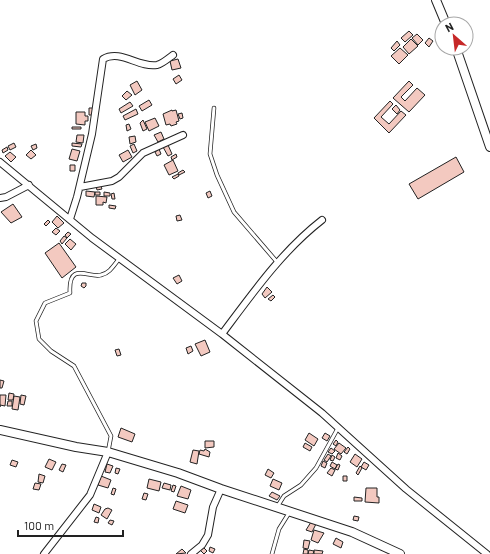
<svg xmlns="http://www.w3.org/2000/svg" width="490" height="554" viewBox="0 0 490 554" font-family="Barlow,sans-serif">
<style>
.building{fill:#f3c9c0;stroke:#222}
.lines{fill:none;stroke-linecap:round;stroke-linejoin:round}
.service-casing{stroke:#222;stroke-width:4.5}
.minor-casing{stroke:#222;stroke-width:8}
.tertiary-casing{stroke:#222;stroke-width:10}
.service{stroke:#fff;stroke-width:3}
.minor{stroke:#fff;stroke-width:6}
.tertiary{stroke:#fff;stroke-width:8}
</style>
<rect width="100%" height="100%" fill="#fff"/>
<path class="building" d="M409 31 413 35 405 42 401 38Z
M417 34 423 40 418 45 412 38Z
M429 38 433 41 429 47 425 43Z
M411 39 418 46 409 54 403 47Z
M397 41 400 45 394 51 391 48Z
M400 48 408 55 399 64 391 56Z
M178 59 181 68 172 70 170 61Z
M179 75 182 80 176 84 173 79Z
M137 81 142 90 135 95 130 85Z
M409 81 413 85 401 97 405 101 417 88 425 95 409 112 393 98Z
M127 91 132 95 126 100 122 96Z
M149 100 152 105 142 111 139 106Z
M390 101 393 104 381 117 389 124 401 111 406 115 389 133 374 118Z
M130 102 133 106 121 113 119 109Z
M396 105 400 110 397 114 392 109Z
M89 108H94V115H89Z
M136 109 138 114 125 120 123 116Z
M172 110V111L176 110 179 121 176 122 177 124 171 126 170 124 166 125 163 114Z
M76 112H85V116H88V121H85V125L76 124Z
M182 113 183 118 180 119 178 114Z
M155 118 159 126 149 131 145 122Z
M143 120 147 129 143 131 140 123Z
M129 124 131 129 127 131 126 125Z
M72 127H81V129H72Z
M161 132 164 139 158 142 154 135Z
M77 135H84L83 143 76 142Z
M135 136 136 142 130 144 129 137Z
M14 143 16 147 10 150 8 146Z
M72 143 82 144 81 147 72 146Z
M36 144 37 148 33 150 31 146Z
M134 144 137 151 133 153 130 146Z
M168 145 172 154 168 156 163 147Z
M7 147 8 150 3 153 2 150Z
M72 149 80 151 77 161 69 159Z
M159 149 161 154 157 156 155 152Z
M31 150 36 155 31 159 26 155Z
M128 150 132 157 123 162 119 155Z
M10 152 16 157 11 162 5 156Z
M176 154 177 157 172 160 171 157Z
M456 157 464 172 418 199 409 184Z
M173 160 178 171 169 175 164 165Z
M70 165H75V171H70Z
M183 170 185 172 179 175 178 173Z
M178 174 179 176 174 179 172 177Z
M100 184 102 189 97 190 96 186Z
M86 191 95 192 94 197 86 196Z
M210 191 212 196 208 198 206 193Z
M95 192H100V195H95Z
M104 192 110 193V196H104Z
M114 193 115 199H112L111 194Z
M96 196 107 197 106 203 103 202V205H96Z
M13 204 22 217 11 223 1 212Z
M109 205 116 206 115 209 109 208Z
M180 215 182 220 177 221 176 216Z
M57 216 64 223 58 228 52 222Z
M48 220 50 222 46 226 44 224Z
M56 228 60 231 56 235 52 232Z
M68 232 71 234 67 238 65 235Z
M64 236 67 238 62 244 60 241Z
M70 239 76 244 71 250 65 244Z
M59 243 76 267 62 278 45 253Z
M179 275 182 281 177 284 173 278Z
M82 283H86V286L84 288 81 286Z
M267 287 272 292 265 298 262 294Z
M273 295 275 297 271 301 268 299Z
M205 340 210 352 201 356 195 344Z
M191 346 193 351 188 354 186 348Z
M119 349 121 355 117 356 115 350Z
M0 380 4 381 2 388H0Z
M9 393 14 394 13 400H8Z
M0 395H6L5 406 0 405V407Z
M21 395 26 396 24 405 20 404Z
M14 396 20 397 18 410 12 409Z
M8 401H12V406H7Z
M121 428 135 434 132 442 118 437Z
M309 433 318 439 314 446 305 440Z
M325 433 330 436 327 441 322 438Z
M336 440 338 442 336 446 333 444Z
M205 441H214V447L205 448Z
M305 443 312 447 310 451 303 447Z
M339 443 346 448 341 454 334 449Z
M348 447 350 449 347 454 344 452Z
M331 448 335 451 332 454 328 452Z
M205 449 210 452 209 457 199 454 200 450 204 451Z
M193 450 199 451 197 464 190 462Z
M338 453 342 456 340 460 336 458Z
M328 454 331 456 327 462 324 460Z
M355 454 362 459 357 467 350 462Z
M332 455 335 457 333 461 330 460Z
M49 459 56 462 52 470 45 467Z
M12 460 18 462 16 467 10 465Z
M323 461 327 463 325 468 321 466Z
M332 462 337 465 335 469 330 466Z
M364 462 369 465 366 470 361 467Z
M62 464 66 465 63 472 59 470Z
M107 464 113 466 110 473 105 472Z
M338 464 340 465 338 470 335 469Z
M360 466 362 468 358 475 356 473Z
M116 468 120 469 118 474 115 473Z
M331 468 335 470 332 476 327 473Z
M268 469 274 473 271 478 265 475Z
M39 474 45 476 43 483 38 482Z
M101 476 111 480 108 488 98 485Z
M343 476H347V481H343Z
M149 479 161 482 159 491 147 488Z
M273 479 282 483 279 490 270 486Z
M35 483 41 484 39 490 33 489Z
M164 483 171 485 170 490 162 488Z
M173 485 176 486 174 492 171 491Z
M181 486 191 490 188 499 177 496Z
M113 488 116 489 114 495 111 494Z
M366 488H377V497H379V503L365 502Z
M272 492 280 496 277 500 269 496Z
M144 493 148 494 146 500 142 499Z
M354 497 362 498V501H354Z
M176 501 188 505 185 513 173 509Z
M94 504 101 507 99 513 92 510Z
M108 508 112 510 107 519 101 515 105 509Z
M354 516 359 517 358 521 353 520Z
M96 517 99 518 98 523 94 522Z
M110 520 114 521 112 525 108 523Z
M311 522 316 524 312 532 306 530Z
M314 530 324 533 318 543 311 540Z
M336 538 343 542 341 548 333 544Z
M304 540 310 541 308 549 303 548Z
M203 547 207 551 204 554 200 550Z
M210 547 215 549 213 553 209 551Z
M182 549 186 553 176 554Z
M304 549 308 550V554H303Z
M309 550 314 551 313 554H308Z
M314 550 323 551 322 554H314Z"/>
<g class="lines">
<g class="service-casing">
<path id="service" d="M214 108 210 154 217 175 234 212 277 262
M108 452 111 436 74 366 51 351 39 339 36 321 45 303 70 293C68 260 90 279 101 275 110 273 114 265 119 259
M277 507 284 496 301 485 316 468 338 428
M272 554 279 529 289 513"/>
</g>
<g class="minor-casing">
<path id="minor" d="M0 162 92 238 222 334 322 413 406 489 487 554
M80 187 112 181 119 177 143 153 183 135
M0 198 6 197 29 185
M70 219 77 197 92 134 103 59C121 49 138 68 157 65 162 64 169 58 173 55
M222 334C252 294 282 251 322 220
M44 554 90 495 108 452
M191 554 202 545 208 535 213 507 221 489"/>
</g>
<g class="tertiary-casing">
<path id="tertiary" d="M436 0 446 24
M456 48 490 147
M0 430 76 447 108 452 178 473 221 489 352 532 400 554"/>
</g>
<use href="#service" class="service"/>
<use href="#minor" class="minor"/>
<use href="#tertiary" class="tertiary"/>
</g>
<g transform="translate(454 36) rotate(332)"><circle r="19" fill="#ffffff" stroke="#a7a7a7"/>
<path d="M0-3L7 15L0 10L-7 15Z" fill="#c62828"/>
<text y="-6" font-size="11" font-weight="bold" text-anchor="middle" fill="#222222">N</text>
</g>
<path d="M18 530v6h105v-6" fill="none" stroke="#222222" stroke-width="2"/>
<text x="24" y="530" font-size="12" fill="#222222" stroke="#ffffff" stroke-width="3" paint-order="stroke">100 m</text>
</svg>
